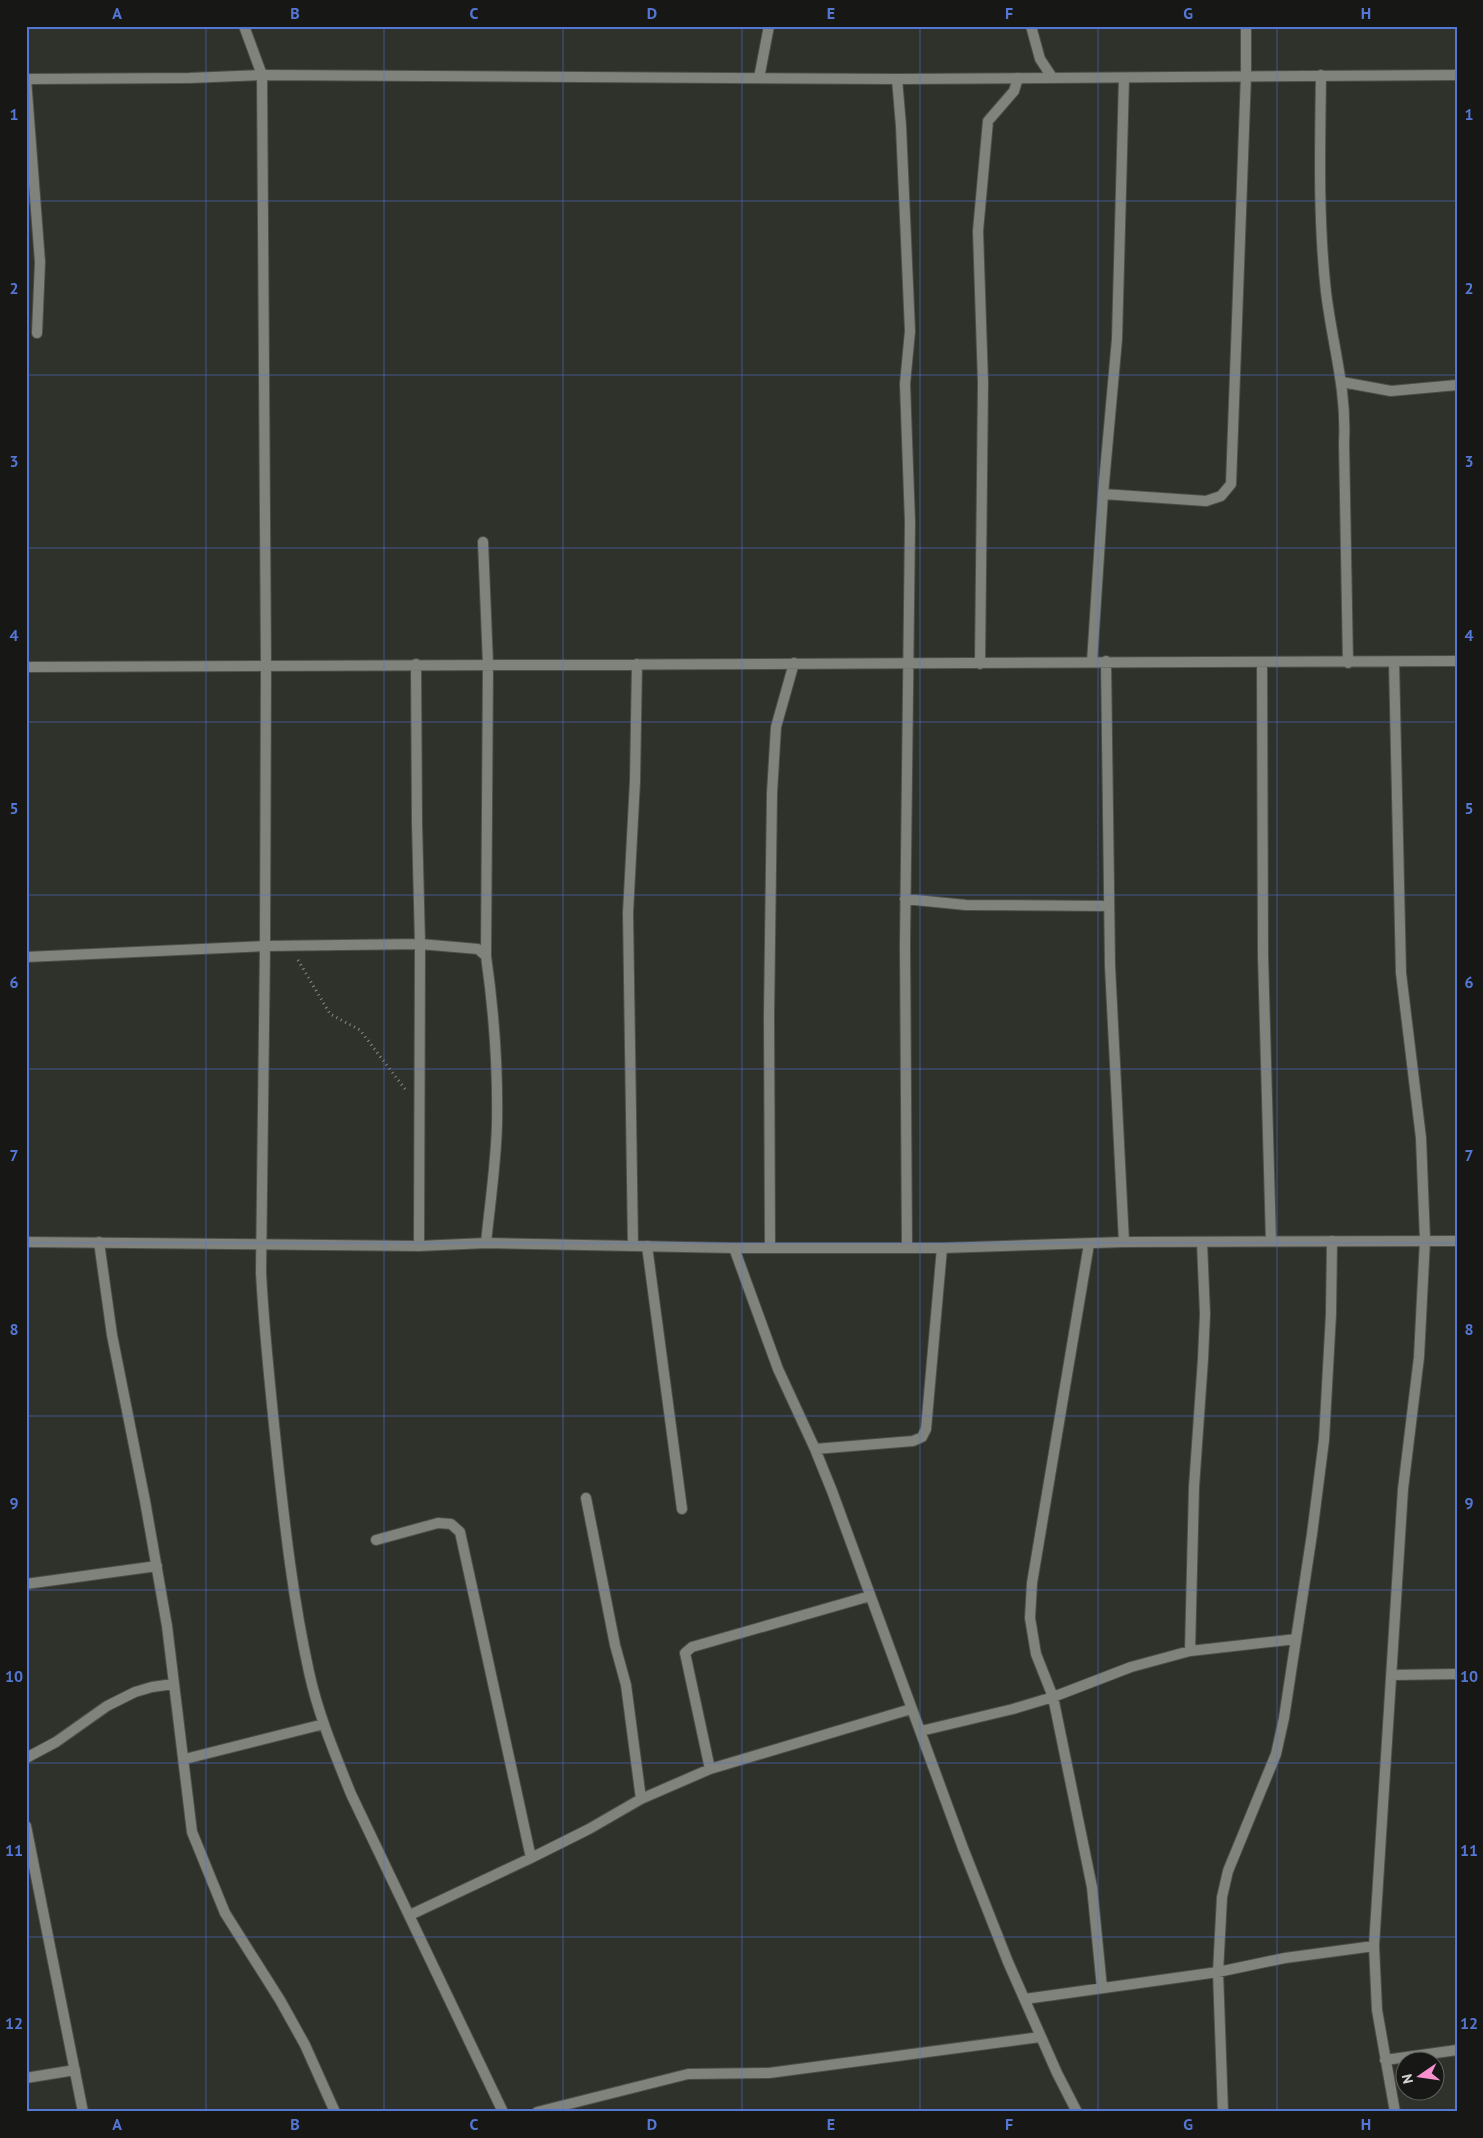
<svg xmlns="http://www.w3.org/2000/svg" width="1483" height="2138" viewBox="0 0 1483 2138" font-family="'PT Sans',sans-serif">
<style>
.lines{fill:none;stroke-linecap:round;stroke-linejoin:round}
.minor-casing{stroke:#4c4e49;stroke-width:12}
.tertiary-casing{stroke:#4c4e49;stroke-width:12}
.path{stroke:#8a8b87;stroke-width:3;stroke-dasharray:1 4;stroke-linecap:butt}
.minor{stroke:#80837c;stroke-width:10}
.tertiary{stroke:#80837c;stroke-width:10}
.grid{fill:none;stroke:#5477d6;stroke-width:1;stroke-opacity:0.55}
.neatline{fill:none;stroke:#5477d6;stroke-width:2}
.grid-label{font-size:16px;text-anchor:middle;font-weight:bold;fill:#5477d6}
</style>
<rect width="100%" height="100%" fill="#2f312b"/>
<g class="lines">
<g class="minor-casing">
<path id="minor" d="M244 26 262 75 266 666 265 946 261 1272C264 1333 271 1394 277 1454 285 1527 293 1600 309 1672 318 1714 335 1754 351 1794L503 2112
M1031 26 1040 59 1052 77
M1321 75C1320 147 1318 219 1326 292 1332 343 1347 390 1344 442L1348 663
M759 78 769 26
M26 79 40 262 37 333
M897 79 901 126 910 331 905 384 910 522 905 944 907 1248
M1342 382 1391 391 1457 385
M1103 494 1206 501 1221 496 1231 484 1246 75V26
M483 542 488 664 486 956
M1106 661 1110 966 1124 1242
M1092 662 1103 494 1117 339 1124 78
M1262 662 1263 956 1271 1241
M416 664 417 823 420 944 419 1246
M980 664 983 383 978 231 988 121 1014 91 1018 78
M26 667 1457 661
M905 899 966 905 1109 906
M26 957 265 946 420 944 478 949 486 956C494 1012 498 1068 497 1124 496 1164 490 1203 486 1243
M99 1242 112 1335 145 1501 167 1626 192 1832 225 1913 280 2000 305 2045 335 2112
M1089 1244 1032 1583 1030 1618 1036 1654 1053 1697 1092 1887 1102 1988
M633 1246 628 913 635 781 637 664
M647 1246 682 1509
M734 1248 778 1369 815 1449 832 1491 963 1848 1008 1962 1057 2073 1077 2112
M770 1248 769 1015 772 793 776 727 794 663
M815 1449 913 1441 922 1437 926 1429 942 1248
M586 1498 615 1645 626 1685 641 1799
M376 1540 438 1523 451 1524 460 1532 531 1858
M26 1584 157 1566
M1190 1651 1194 1487 1203 1359 1205 1314 1202 1242
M1392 1675 1457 1674
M921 1731 1013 1709 1053 1697 1131 1667 1190 1651 1296 1639
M26 1758 56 1742 107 1706 135 1692 152 1687 173 1684
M185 1759 324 1724
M710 1769 685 1653 692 1647 870 1596
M26 1826 83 2112
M410 1915 531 1858 589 1829 641 1799 710 1769 911 1709
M1374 1946 1403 1489 1419 1357 1425 1240 1421 1138 1401 973 1394 662
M1025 1999 1218 1972 1285 1958 1374 1946 1377 2010 1395 2112
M1385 2060 1457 2050
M26 2078 75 2070
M537 2112 688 2074 769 2073 1040 2037
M1223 2112 1218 1972 1222 1897 1228 1871 1276 1754 1284 1718 1312 1534 1324 1440 1331 1314 1332 1241"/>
</g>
<g class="tertiary-casing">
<path id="tertiary" d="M26 79 189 78 262 75 897 79 1457 75
M26 1242 419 1246 486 1243 734 1248H942L1124 1242 1457 1241"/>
</g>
<path class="path" d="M298 960 330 1014 360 1030 405 1089"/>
<use href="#minor" class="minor"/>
<use href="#tertiary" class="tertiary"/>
</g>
<path class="grid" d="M206 26V2112M384 26V2112M563 26V2112M742 26V2112M920 26V2112M1098 26V2112M1277 26V2112M26 201H1457M26 375H1457M26 548H1457M26 722H1457M26 895H1457M26 1069H1457M26 1243H1457M26 1416H1457M26 1590H1457M26 1763H1457M26 1937H1457"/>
<rect width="1483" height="2138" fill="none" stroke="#171816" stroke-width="55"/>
<g transform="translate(1420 2076) rotate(257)"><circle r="24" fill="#171816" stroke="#636461"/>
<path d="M0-4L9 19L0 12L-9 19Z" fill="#f790ce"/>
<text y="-8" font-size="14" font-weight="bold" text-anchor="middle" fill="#d5d6d2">N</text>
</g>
<rect x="28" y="28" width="1428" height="2082" class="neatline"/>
<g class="grid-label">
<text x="117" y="19">A</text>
<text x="295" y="19">B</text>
<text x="474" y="19">C</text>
<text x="652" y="19">D</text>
<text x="831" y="19">E</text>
<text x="1009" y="19">F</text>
<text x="1188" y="19">G</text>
<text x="1366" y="19">H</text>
<text x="14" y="120">1</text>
<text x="1469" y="120">1</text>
<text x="14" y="294">2</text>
<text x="1469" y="294">2</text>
<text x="14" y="467">3</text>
<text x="1469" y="467">3</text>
<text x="14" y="641">4</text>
<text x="1469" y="641">4</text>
<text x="14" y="814">5</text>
<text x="1469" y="814">5</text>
<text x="14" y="988">6</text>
<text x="1469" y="988">6</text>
<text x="14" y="1161">7</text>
<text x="1469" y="1161">7</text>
<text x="14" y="1335">8</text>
<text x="1469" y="1335">8</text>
<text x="14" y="1509">9</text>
<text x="1469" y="1509">9</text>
<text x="14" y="1682">10</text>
<text x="1469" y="1682">10</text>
<text x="14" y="1856">11</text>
<text x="1469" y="1856">11</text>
<text x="14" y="2029">12</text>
<text x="1469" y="2029">12</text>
<text x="117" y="2130">A</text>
<text x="295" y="2130">B</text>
<text x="474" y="2130">C</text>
<text x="652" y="2130">D</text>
<text x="831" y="2130">E</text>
<text x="1009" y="2130">F</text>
<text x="1188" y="2130">G</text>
<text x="1366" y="2130">H</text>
</g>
</svg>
